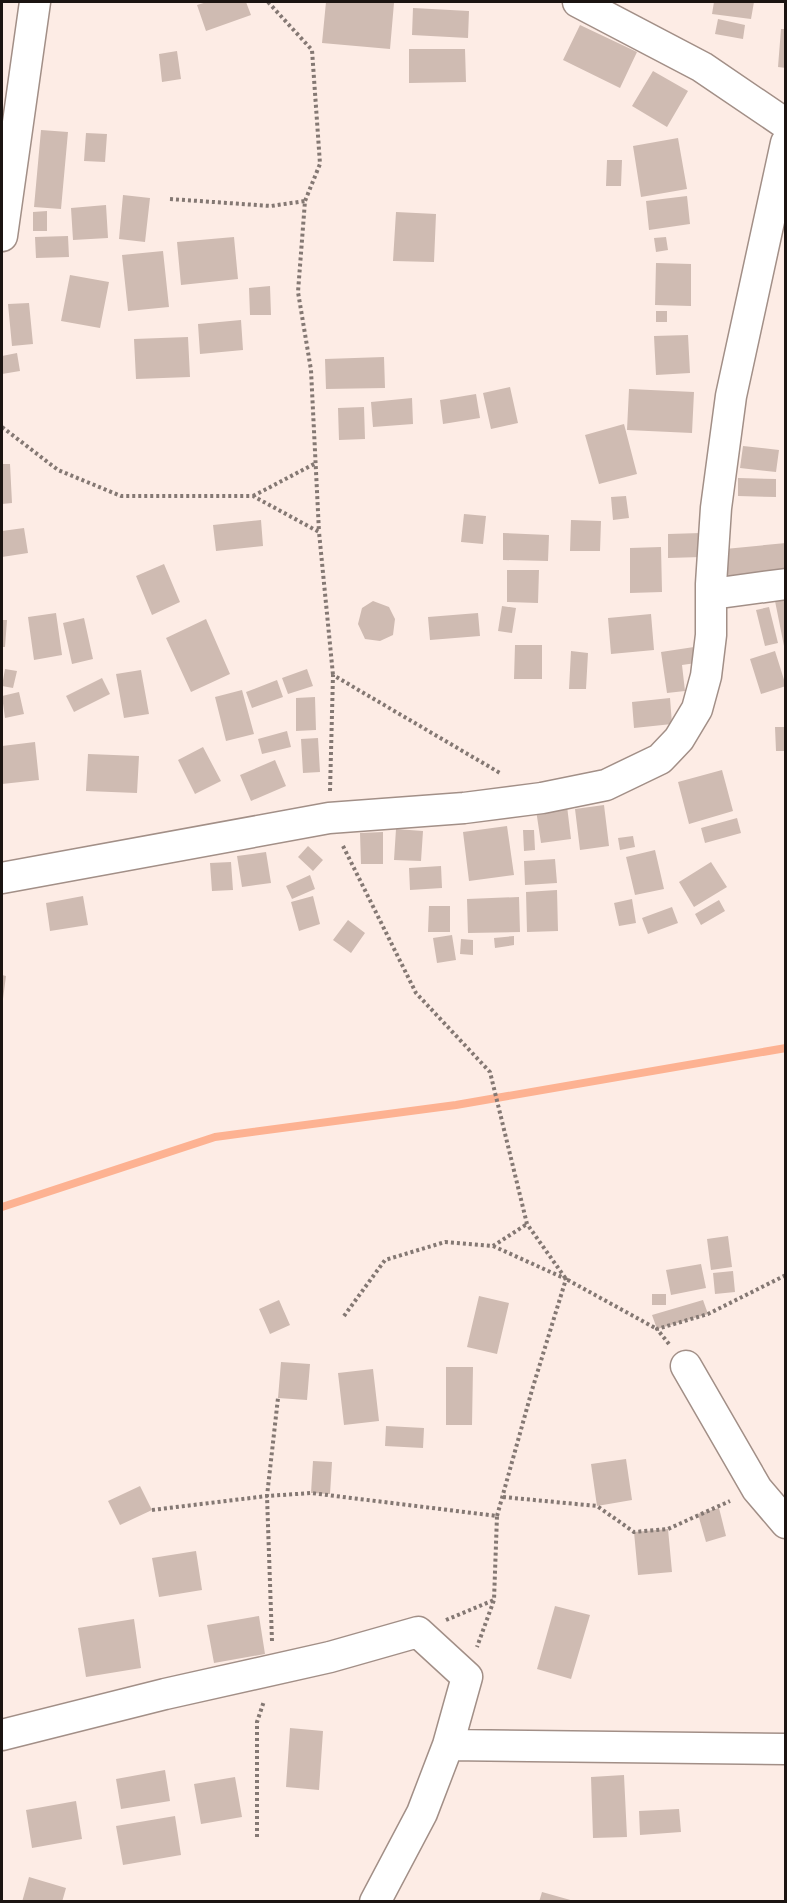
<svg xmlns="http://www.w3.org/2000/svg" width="787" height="1903" viewBox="0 0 787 1903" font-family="'Public Sans',sans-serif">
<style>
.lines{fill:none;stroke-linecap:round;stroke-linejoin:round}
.stream{stroke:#fdb292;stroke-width:8}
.building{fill:#cfbbb2}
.minor-casing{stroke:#a28f87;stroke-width:33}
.path{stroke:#847873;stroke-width:4;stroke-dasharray:3 3;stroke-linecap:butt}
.minor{stroke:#fff;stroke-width:30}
</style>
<rect width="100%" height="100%" fill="#fdece5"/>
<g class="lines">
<path class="stream" d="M2 1207 215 1137 456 1105 786 1048"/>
</g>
<path class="building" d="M207 2H246L251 15 206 31 197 5Z
M326 2 394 3 390 49 322 43Z
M714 2H754L751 19 712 14Z
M413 8 469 11 468 38 412 35Z
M718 19 745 25 743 39 715 34Z
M580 25 637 52 620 88 563 60Z
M781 29H786V68L778 67Z
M409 49H465L466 82 409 83Z
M177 51 181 79 162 82 159 54Z
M653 71 688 91 667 127 632 106Z
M41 130 68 132 61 209 34 207Z
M86 133 107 134 105 162 84 161Z
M678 138 687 189 641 197 633 146Z
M607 160H622L621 186H606Z
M123 195 150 198 145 242 119 239Z
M687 196 690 224 649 230 646 201Z
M106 205 108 238 73 240 71 208Z
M47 211V231H33V212Z
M396 212 436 214 434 262 393 261Z
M68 236 69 257 36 258 35 237Z
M234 237 238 279 181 285 177 242Z
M666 237 668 250 656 252 654 238Z
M163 251 169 307 128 311 122 255Z
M656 263 691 264V306L655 305Z
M70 275 109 282 100 328 61 321Z
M270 286 271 315H250L249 288Z
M29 303 33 344 12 346 8 304Z
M656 311H667V322H656Z
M241 320 243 350 200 354 198 324Z
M688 335 690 373 656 375 654 336Z
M188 337 190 377 136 379 134 339Z
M17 353 20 371 2 374V356Z
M384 357 385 388 326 389 325 359Z
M510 387 518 423 491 429 483 393Z
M629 389 694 392 692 433 627 430Z
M476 394 480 418 443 424 440 400Z
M412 398 413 424 373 427 371 402Z
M364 407 365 439 339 440 338 408Z
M624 424 637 474 599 484 585 435Z
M743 446 779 450 776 472 740 468Z
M2 464H10L12 503 2 504Z
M738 478 776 479V497L738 496Z
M626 496 629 518 613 520 611 497Z
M464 514 486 516 483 544 461 542Z
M261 520 263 546 216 551 213 525Z
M571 520 601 521 600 551H570Z
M24 528 28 553 2 557V531Z
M503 533 549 535 548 561 503 560Z
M701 533V557L668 558V534Z
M786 543V573L728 579 725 549Z
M661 547 662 592 630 593V548Z
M164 564 180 602 152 615 136 576Z
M507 570H539L538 603 507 602Z
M786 599V646H784L775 601Z
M373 601 389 607 395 619 393 635 380 641 365 639 358 624 362 608Z
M502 606 516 608 512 633 498 631Z
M769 607 778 643 765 646 756 610Z
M56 613 62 655 34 660 28 617Z
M478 613 480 636 430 640 428 617Z
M651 614 654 650 611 654 608 618Z
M84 618 93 659 72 664 63 623Z
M206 619 230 674 191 692 166 638Z
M2 620H7L5 647H2Z
M515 645H542V679H514Z
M694 647 696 663 682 665 685 691 667 693 661 652Z
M571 651 588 653 586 689H569Z
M775 651 786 686 761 694 750 659Z
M5 669 17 671 13 688 2 686Z
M307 669 313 686 288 694 282 678Z
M141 670 149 714 124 718 116 674Z
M102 678 110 694 74 712 66 696Z
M277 680 283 697 252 708 246 692Z
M242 690 254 734 226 741 215 697Z
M19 692 24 714 5 718 2 696Z
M315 697 316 730 296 731V698Z
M670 698 672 724 634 728 632 702Z
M775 727H786V751H776Z
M287 731 291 747 262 754 258 739Z
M318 738 320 772 303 773 301 739Z
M35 742 39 780 2 784V746Z
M203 747 221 781 195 794 178 760Z
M88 754 139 756 137 793 86 791Z
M275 760 286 786 251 801 240 775Z
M722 770 733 811 689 824 678 782Z
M604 805 609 846 580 850 575 809Z
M567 806 571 839 541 843 536 810Z
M737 818 741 833 705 843 701 828Z
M507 826 514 875 469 881 463 832Z
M396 829 423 831 421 861 394 860Z
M523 830H534L535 850 524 851Z
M383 832V864H361L360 833Z
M633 836 635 847 620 850 618 838Z
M308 846 323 860 313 871 298 857Z
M655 850 664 889 635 895 626 857Z
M266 852 271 883 242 887 237 856Z
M555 859 557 883 525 885 524 861Z
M231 862 233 890 212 891 210 863Z
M711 862 727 887 694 907 679 882Z
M441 866 442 888 410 890 409 868Z
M310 875 315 889 292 899 286 886Z
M557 890 558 931 527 932 526 892Z
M83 896 88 925 50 931 46 903Z
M313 896 320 924 299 931 291 902Z
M519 897 520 932 468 933 467 899Z
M632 899 636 923 619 926 614 903Z
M719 900 725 911 701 925 695 914Z
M429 906H450V932H428Z
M672 907 678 923 648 934 642 918Z
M348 920 365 933 351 953 333 940Z
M452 935 456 960 437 963 433 938Z
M514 936V945L495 948 494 938Z
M461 939 473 940V955L460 954Z
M2 975 6 976 3 999H2Z
M728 1236 732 1267 711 1270 707 1239Z
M701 1264 706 1288 671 1295 666 1270Z
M733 1271 735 1292 715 1294 713 1273Z
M652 1294H666V1305H652Z
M479 1296 509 1303 497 1354 467 1347Z
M279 1300 290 1325 270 1334 259 1309Z
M703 1300 708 1314 657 1329 652 1315Z
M281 1362 310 1364 307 1400 278 1398Z
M446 1367H473L472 1425H446Z
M373 1369 379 1421 344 1425 338 1373Z
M386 1426 424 1428 423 1448 385 1446Z
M626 1459 632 1500 597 1506 591 1464Z
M313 1461 332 1462 330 1494 311 1493Z
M140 1486 152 1510 120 1525 108 1501Z
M719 1508 726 1536 706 1542 698 1514Z
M668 1529 672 1572 638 1575 634 1532Z
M196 1551 202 1590 159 1597 152 1558Z
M555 1606 590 1615 571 1679 537 1669Z
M259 1616 265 1654 214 1663 207 1625Z
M134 1619 141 1668 86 1677 78 1628Z
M290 1728 323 1731 319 1790 286 1787Z
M165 1770 170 1801 121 1809 116 1779Z
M624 1775 627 1837 593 1838 591 1777Z
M235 1777 242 1817 201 1824 194 1784Z
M76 1801 82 1839 32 1848 26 1810Z
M679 1809 681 1832 640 1835 639 1811Z
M175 1816 181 1855 123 1865 116 1826Z
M29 1877 66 1888 62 1902H22Z
M542 1892 574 1901V1902H539Z"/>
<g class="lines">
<g class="minor-casing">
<path id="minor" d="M578 2 702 67 786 124
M2 236 35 2
M712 594 786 584
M2 878 329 818 464 808 542 798 606 785 660 759 679 739 697 709 706 676 711 635V584L716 508 731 396 786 143
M686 1366 757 1489 786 1523
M2 1735 165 1694 330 1657 418 1632 467 1677 448 1745 422 1813 375 1902
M448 1745 786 1749"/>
</g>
<path class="path" d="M268 2 312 50 320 164 305 201 298 292 311 370 319 532
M170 199 271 206 305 201
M2 427 58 470 121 496H253L319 532 333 675
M253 496 316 463
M330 791 333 675 500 773
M343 846 416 993 490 1072 527 1224 566 1279 657 1329
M493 1246 566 1279 532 1390 497 1516
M344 1316 385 1260 445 1242 493 1246 527 1224
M669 1344 657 1329 708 1314 786 1275
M503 1497 597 1506 634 1532 668 1529 730 1501
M152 1510 267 1496 311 1493 497 1516 494 1600 477 1647
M446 1620 494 1600
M272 1641 267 1496 278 1398
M257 1837V1722L264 1701"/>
<use href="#minor" class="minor"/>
</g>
<rect width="787" height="1903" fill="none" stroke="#1b1411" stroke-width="6"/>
</svg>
